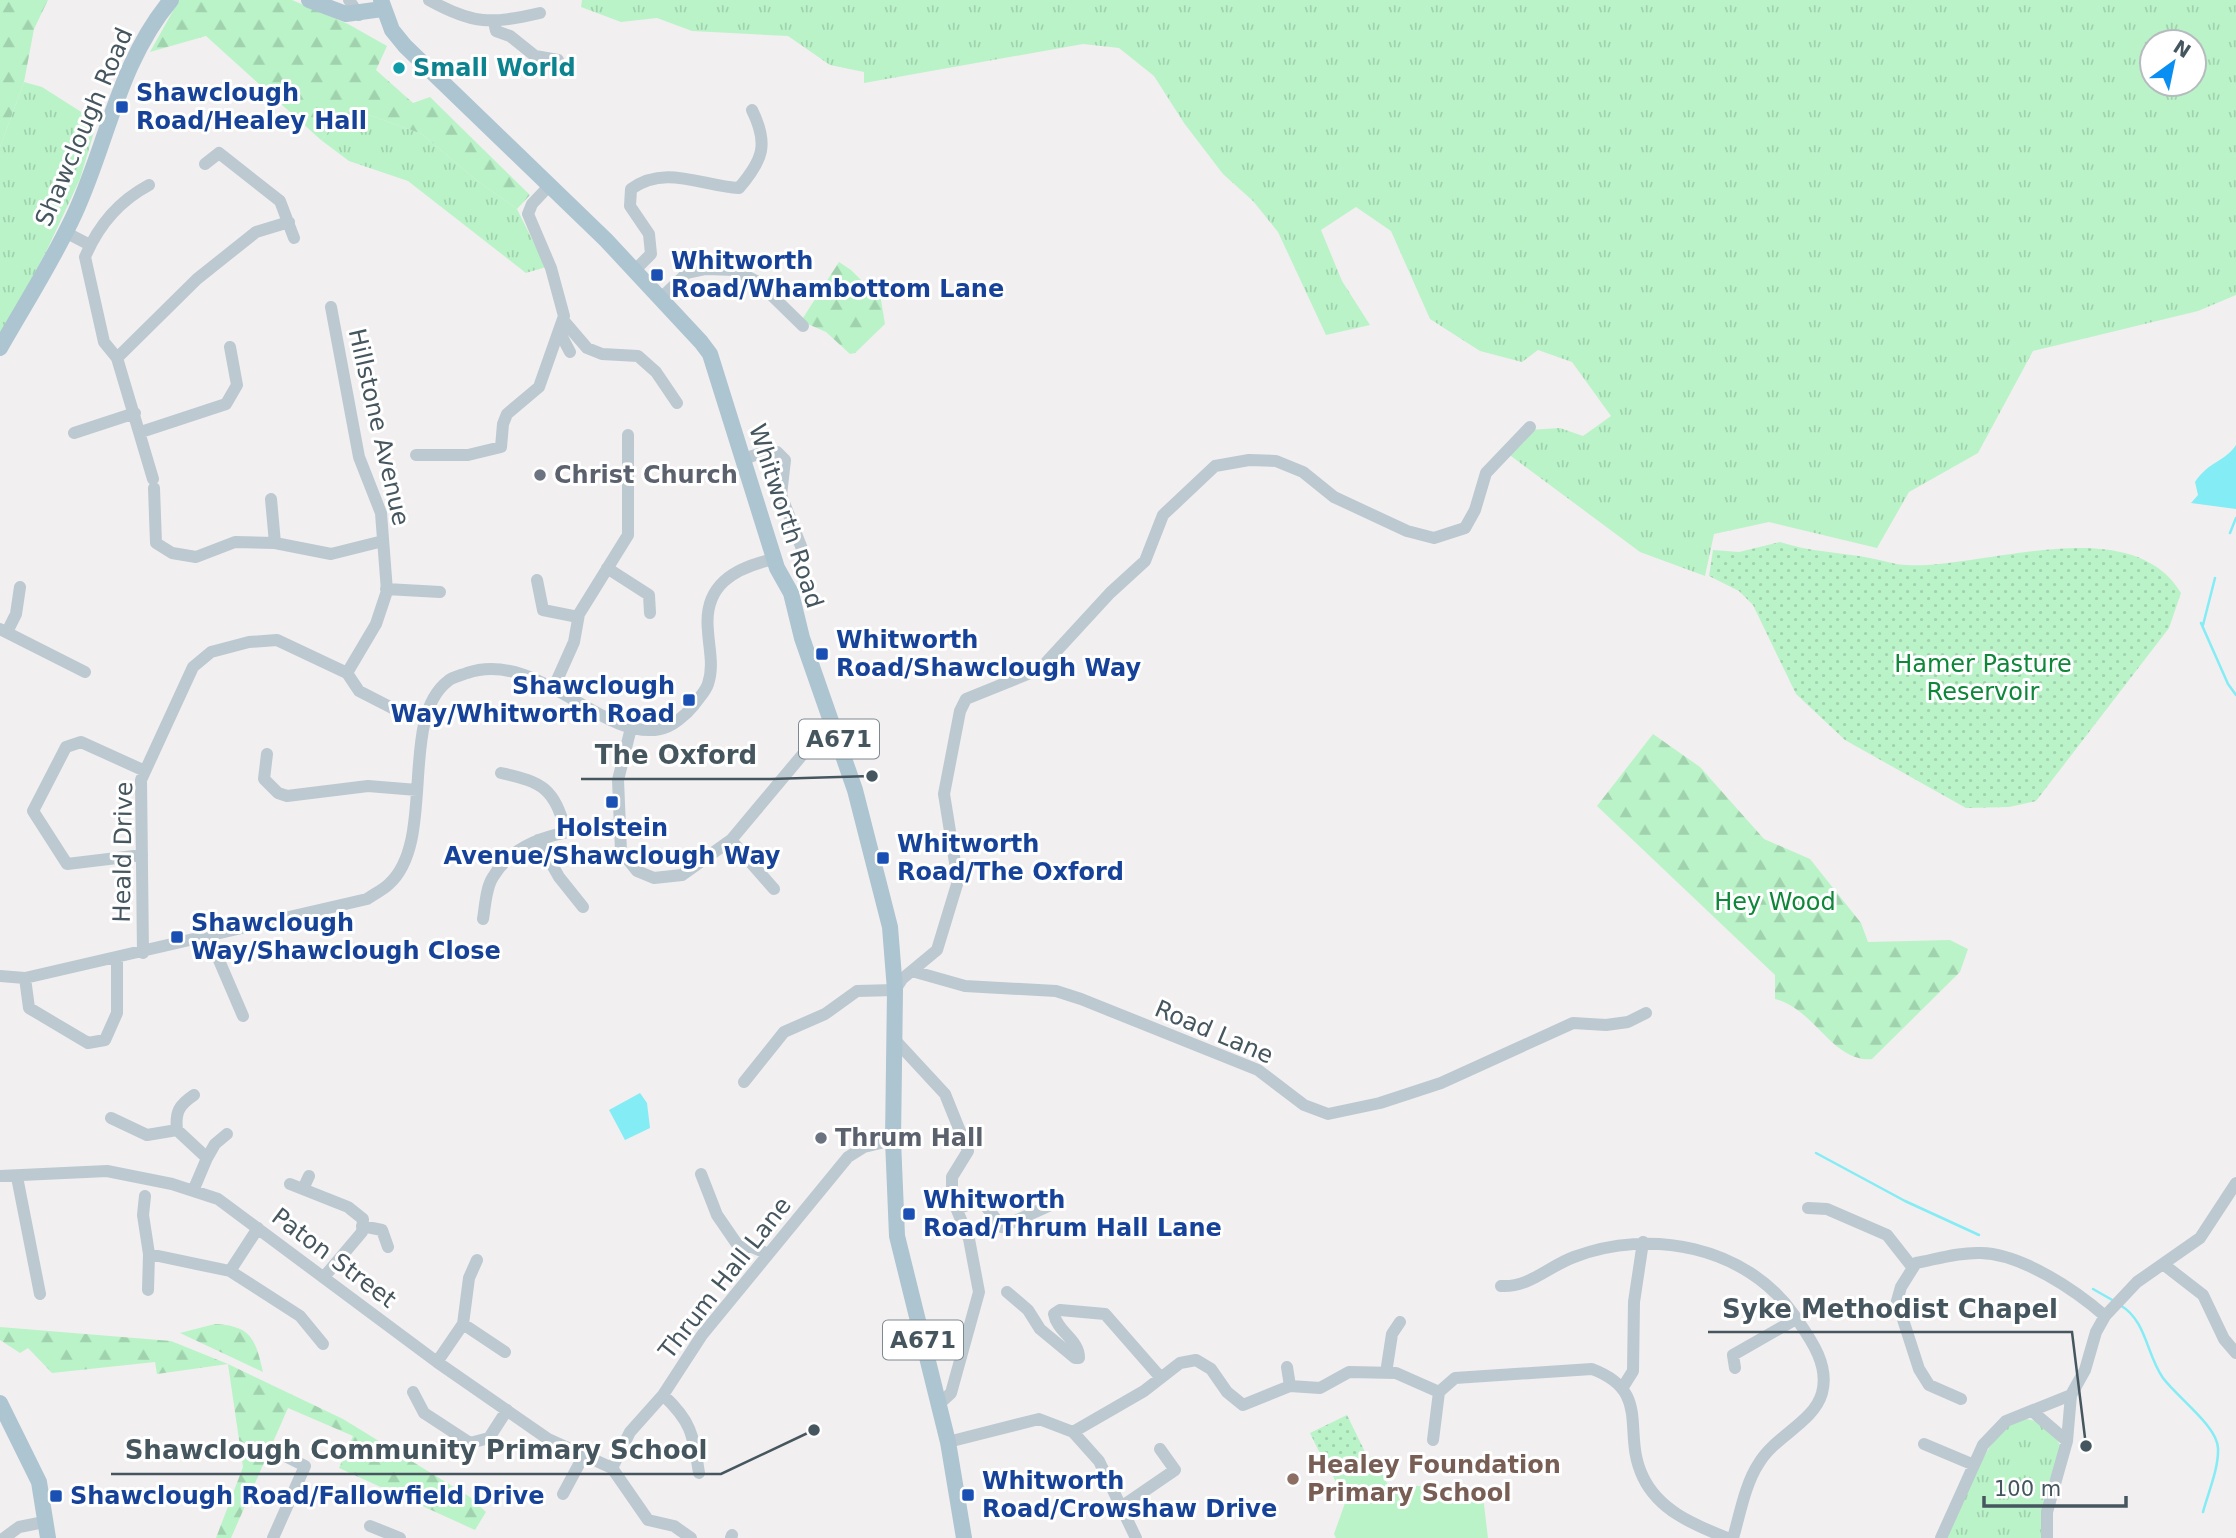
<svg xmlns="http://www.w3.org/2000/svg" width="2236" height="1538" viewBox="0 0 2236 1538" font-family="'DejaVu Sans',sans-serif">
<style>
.grass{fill:url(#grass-tufts);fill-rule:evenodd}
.forest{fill:url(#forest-firs)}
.park{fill:url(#park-dots)}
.pitch{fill:#baf3c8}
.water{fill:#84ecf4}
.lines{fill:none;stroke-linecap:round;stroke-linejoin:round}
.stream{stroke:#84ecf4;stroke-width:2.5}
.minor{stroke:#bcc9d0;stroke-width:12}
.major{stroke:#adc4d1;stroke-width:16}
.culture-dot{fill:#0f9aa8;stroke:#fff;stroke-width:2.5}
.transit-dot{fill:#1a4fb4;stroke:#fff;stroke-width:2.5}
.worship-dot{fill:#6b7280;stroke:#fff;stroke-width:2.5}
.education-dot{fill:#8d6e63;stroke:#fff;stroke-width:2.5}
.labels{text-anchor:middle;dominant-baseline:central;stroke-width:6;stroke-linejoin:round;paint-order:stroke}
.shield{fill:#fff;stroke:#7e898f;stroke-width:2}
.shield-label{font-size:23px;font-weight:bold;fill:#46565f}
.culture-label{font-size:24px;font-weight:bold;fill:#0d838f;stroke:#fff;text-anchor:start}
.transit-label{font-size:24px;font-weight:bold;fill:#164399;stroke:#fff;text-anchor:start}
.street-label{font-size:24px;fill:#46565f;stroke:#fff}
.worship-label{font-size:24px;font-weight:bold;fill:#5b616d;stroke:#fff;text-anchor:start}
.park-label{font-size:24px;fill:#0f873a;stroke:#fff}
.education-label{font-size:24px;font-weight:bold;fill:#785e54;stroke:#fff;text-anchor:start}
.leader{fill:none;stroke:#46565f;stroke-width:2.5}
.callout-dot{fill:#46565f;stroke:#fff;stroke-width:2.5}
.callout-label{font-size:26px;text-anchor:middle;font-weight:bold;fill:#46565f;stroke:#fff;stroke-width:6;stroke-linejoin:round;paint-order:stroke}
</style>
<defs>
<pattern id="grass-tufts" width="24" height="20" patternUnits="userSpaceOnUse" patternTransform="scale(1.75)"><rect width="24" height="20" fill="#baf3c8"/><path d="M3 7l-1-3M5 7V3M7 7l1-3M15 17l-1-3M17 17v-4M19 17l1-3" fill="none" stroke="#a1d2ae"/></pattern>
<pattern id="forest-firs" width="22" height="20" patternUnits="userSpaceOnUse" patternTransform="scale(1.75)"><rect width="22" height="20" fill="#baf3c8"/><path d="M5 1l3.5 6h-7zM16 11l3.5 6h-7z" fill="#a1d2ae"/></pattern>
<pattern id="park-dots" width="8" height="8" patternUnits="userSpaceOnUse" patternTransform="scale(1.75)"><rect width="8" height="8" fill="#baf3c8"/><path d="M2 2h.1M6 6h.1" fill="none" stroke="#a1d2ae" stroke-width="1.8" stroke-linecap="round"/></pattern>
</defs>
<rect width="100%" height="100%" fill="#f2eff0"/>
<path class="grass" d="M582 0H2236V295L2198 311 2033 351 1978 453 1909 492 1877 548 1769 522 1714 534 1705 576 1640 552 1507 453 1529 430 1560 428 1583 436 1611 416 1572 362 1538 350 1522 362 1480 351 1430 319 1391 231 1356 207 1321 230 1342 281 1370 325 1326 335 1278 232 1253 201 1223 174 1184 123 1154 76 1119 48 1083 44 864 83V72L830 65 788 36 692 31 657 18 621 22 581 7ZM2152 42H2194V84H2152Z
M24 82 42 87 97 122 80 179 46 252 0 337V147Z
M350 108 422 134 475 179 517 209 546 267 526 273 408 181 349 161 321 140Z
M2026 1419C2042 1421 2053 1431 2060 1445L2044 1538H1947C1962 1506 1988 1422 2026 1419Z"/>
<path class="forest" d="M0 0H48L34 29 24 82 0 147Z
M179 0H292L348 24 387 46 376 70 413 103 430 97 530 195 517 209 475 179 422 134 350 108 321 140 206 36 150 52Z
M839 262 851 270 881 300 885 324 855 353 850 354 826 332 801 321Z
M1653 734 1700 767 1764 839 1810 859 1861 923 1868 942 1950 940 1968 949 1960 972 1872 1059C1833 1063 1815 1009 1775 999V975L1597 806Z
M215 1324C251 1326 255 1338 263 1372L180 1333Z
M0 1327 171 1341 228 1364 343 1419 470 1497 486 1512 475 1530 339 1468 353 1436 288 1408 231 1538H216L243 1467 228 1364 157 1374 155 1362 52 1373 28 1348 20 1353 0 1340Z"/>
<path class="park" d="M1780 542C1810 552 1840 552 1870 558 1882 560 1895 565 1907 565 1983 569 2131 509 2181 593L2169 628 2036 801 2009 807 1966 808 1845 740 1796 694 1753 605 1739 591 1709 576 1713 550 1739 552Z
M1347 1415 1367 1456 1330 1474 1310 1433Z"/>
<path class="pitch" d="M1373 1456 1388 1485 1482 1488 1488 1538H1336L1334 1534 1345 1503 1333 1476Z"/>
<path class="water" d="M2236 445V509L2191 503 2198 495 2195 482C2209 461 2226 461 2236 445Z
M640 1093 647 1103 650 1128 625 1140 609 1110Z"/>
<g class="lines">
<path class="stream" d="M2230 533 2236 518
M2201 623 2228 684 2236 695
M2203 625 2215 578
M1816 1153 1905 1201 1979 1235
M2093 1289 2114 1301
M2120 1305C2147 1321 2146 1354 2163 1378 2178 1398 2217 1426 2218 1448 2219 1468 2208 1493 2203 1512"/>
<path class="minor" d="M349 0 359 15
M429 0C474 25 491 24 540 13
M494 22 496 31 510 36 535 56 558 60
M205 164 219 153 280 201 294 238
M149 185C119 201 98 226 85 257L104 342 117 358 153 479
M65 232 90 245
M635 270 651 254 649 234 630 206 631 189C665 164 702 186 739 188 763 160 769 144 752 110
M661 298 687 273 706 269 735 270 758 282 803 326
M331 307 359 457 381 513 387 591 376 624 347 673
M563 320 587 348 602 354 638 356 656 372 677 403
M559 331 570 352
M117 358 197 279 256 232 289 222
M141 432 226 404 237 385 230 347
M74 433 135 413
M416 455H468L501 447 503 424 507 414 539 387 564 316 551 268 528 214 532 204 549 186
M743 459 768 451 777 452 785 460 781 495 804 554
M154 488 156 543 172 553 196 557 235 542 275 543 331 554 383 541
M271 499 275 543
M607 568 649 595 650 613
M537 580 543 610 578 617
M386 589 440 592
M0 629 85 672
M7 632 16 614 20 587
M553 689 574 642 579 614 628 535V435
M631 728 618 780 621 851 637 871 654 878 682 875 731 840 803 754 839 741
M267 754 264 779 278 793 287 796 368 786 417 790
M501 773C543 782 554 788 566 832
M538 840 559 877 583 907
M731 840 774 889
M142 855 67 864 33 811 66 747 81 742 145 771
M483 919C485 907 486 887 493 877 519 833 574 831 619 824
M209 937 243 1016
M143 953 141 780 193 667 211 652 249 642 277 640 347 673 359 691 396 710 426 717
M912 971 965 986 1056 991 1081 999 1258 1070 1304 1105 1328 1114 1380 1103 1441 1083 1573 1023 1606 1025 1628 1022 1646 1013
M0 976 25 978 367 899C374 894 383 890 389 884 437 841 398 719 448 681 452 677 462 675 467 673 538 649 601 741 660 729 672 727 686 715 694 705 698 699 706 691 708 684 714 666 709 649 708 631 703 585 734 568 774 559
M25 978 29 1008 88 1043 105 1040 117 1013V958
M895 1040 945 1094 968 1151 952 1177V1198L969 1239 979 1292 951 1393 938 1405
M744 1082 784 1032 825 1014 857 991 895 990 902 979 937 950 958 881 944 794 960 711 966 699 1040 669 1110 593 1145 561 1163 515 1215 466 1249 460 1276 461 1303 472 1334 497 1407 531 1434 538 1465 528 1475 510 1486 473 1530 427
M111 1118 147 1135 177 1130 207 1158 193 1191
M177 1130C175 1112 179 1105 194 1095
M207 1158 215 1144 227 1134
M701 1174 717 1215 739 1247H752L768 1254
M0 1176 107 1171 172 1184 218 1199 437 1362 548 1439 612 1468
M17 1177 40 1294
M290 1184 348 1207 363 1219 362 1232 324 1277
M303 1189 309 1176
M145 1196 143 1215 149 1254 148 1290
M1808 1208 1827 1209 1887 1235 1913 1268
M957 1209 981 1200 1002 1227 1055 1203
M362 1226 382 1230 388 1247
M149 1254 230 1271 300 1316 323 1344
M2163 1264 2203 1295 2224 1339 2236 1353
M230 1271 258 1228
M1501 1286C1529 1288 1549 1266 1574 1257 1650 1228 1746 1246 1794 1315 1809 1337 1830 1364 1822 1393 1814 1422 1775 1436 1759 1463 1745 1484 1740 1514 1733 1538
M1007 1292 1028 1310 1040 1329 1075 1358H1079C1079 1339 1057 1332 1054 1314L1060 1310 1105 1314 1161 1378
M463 1324 505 1352
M437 1362 463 1324 469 1278 477 1260
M1287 1367 1290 1386
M1735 1368 1733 1355 1796 1319
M1386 1373 1392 1334 1400 1322
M1623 1387 1633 1371 1634 1302 1643 1242
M413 1392 424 1413 470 1443 489 1438 507 1410
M663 1395C692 1422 693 1435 699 1473
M1961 1399 1929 1385 1919 1369 1897 1301 1901 1287 1916 1263C1937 1259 1959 1252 1981 1253 2022 1254 2075 1290 2105 1316
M2032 1411 2067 1441
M1073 1432 1099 1461 1136 1538
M1433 1440 1439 1392 1455 1378 1592 1369C1653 1392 1621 1432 1643 1477 1659 1511 1695 1525 1727 1538
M948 1442 1039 1419 1073 1432 1144 1391 1180 1363 1196 1360 1211 1369 1227 1392 1243 1405 1290 1386 1320 1388 1349 1372 1396 1373 1439 1392
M1924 1444 1974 1465
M612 1468 630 1432 663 1395 702 1335 848 1157 864 1147 893 1140
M612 1468 648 1520 674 1526 691 1538
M563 1494 584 1455
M1121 1507 1175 1470 1160 1449
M370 1526 400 1538
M4 1538 19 1527 44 1522
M273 1538 305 1466 283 1455
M731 1538 732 1535
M1941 1538 1983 1445 2006 1421 2071 1395 2085 1370 2096 1332 2105 1316 2137 1282 2200 1238 2236 1183
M2047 1538V1512L2067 1441 2071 1395"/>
<path class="major" d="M309 0 346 14 382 9
M381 0 392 30 405 46 606 240 701 342 710 354 777 568 791 593 802 638 855 790 890 927 895 990 893 1140 897 1236 948 1442 964 1538
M0 348C25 304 54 259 75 213 108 141 119 62 171 0
M0 1403 39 1482 48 1538"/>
</g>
<circle class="culture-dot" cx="399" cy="68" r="7"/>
<g class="transit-dot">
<rect x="115" y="100" width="14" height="14" rx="3.5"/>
<rect x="650" y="268" width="14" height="14" rx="3.5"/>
<rect x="815" y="647" width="14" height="14" rx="3.5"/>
<rect x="682" y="693" width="14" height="14" rx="3.5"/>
<rect x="605" y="795" width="14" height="14" rx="3.5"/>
<rect x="876" y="851" width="14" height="14" rx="3.5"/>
<rect x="170" y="930" width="14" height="14" rx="3.5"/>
<rect x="902" y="1207" width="14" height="14" rx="3.5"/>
<rect x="961" y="1488" width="14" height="14" rx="3.5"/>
<rect x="49" y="1489" width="14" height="14" rx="3.5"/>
</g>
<g class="worship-dot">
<circle cx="540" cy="475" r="7"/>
<circle cx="821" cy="1138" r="7"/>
</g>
<circle class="education-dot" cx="1293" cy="1479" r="7"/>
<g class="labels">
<g class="shield">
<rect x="799" y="719.5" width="80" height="39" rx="5"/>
<rect x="883" y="1320.5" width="80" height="39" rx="5"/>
</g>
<g class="shield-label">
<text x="839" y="739">A671</text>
<text x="923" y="1340">A671</text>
</g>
<g class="culture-label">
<text x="413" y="68">Small World</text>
</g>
<g class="transit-label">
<text x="136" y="93">Shawclough<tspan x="136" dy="28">Road/Healey Hall</tspan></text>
<text x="671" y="261">Whitworth<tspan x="671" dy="28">Road/Whambottom Lane</tspan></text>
<text x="836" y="640">Whitworth<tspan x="836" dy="28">Road/Shawclough Way</tspan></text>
<text x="675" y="686" text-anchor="end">Shawclough<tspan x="675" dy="28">Way/Whitworth Road</tspan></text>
<text x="612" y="828" text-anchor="middle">Holstein<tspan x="612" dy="28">Avenue/Shawclough Way</tspan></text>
<text x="897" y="844">Whitworth<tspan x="897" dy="28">Road/The Oxford</tspan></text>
<text x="191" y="923">Shawclough<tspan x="191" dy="28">Way/Shawclough Close</tspan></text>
<text x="923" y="1200">Whitworth<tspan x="923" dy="28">Road/Thrum Hall Lane</tspan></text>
<text x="982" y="1481">Whitworth<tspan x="982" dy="28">Road/Crowshaw Drive</tspan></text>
<text x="70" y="1496">Shawclough Road/Fallowfield Drive</text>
</g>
<g class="street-label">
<text transform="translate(84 127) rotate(-67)">Shawclough Road</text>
<text transform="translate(379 427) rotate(77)">Hillstone Avenue</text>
<text transform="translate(786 516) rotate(72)">Whitworth Road</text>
<text transform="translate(123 852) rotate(-89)">Heald Drive</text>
<text transform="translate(1214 1032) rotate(23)">Road Lane</text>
<text transform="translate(334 1258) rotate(37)">Paton Street</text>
<text transform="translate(725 1278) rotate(-52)">Thrum Hall Lane</text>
</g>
<g class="worship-label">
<text x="554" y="475">Christ Church</text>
<text x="835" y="1138">Thrum Hall</text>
</g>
<g class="park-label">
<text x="1983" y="664">Hamer Pasture<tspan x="1983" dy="28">Reservoir</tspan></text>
<text x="1775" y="902">Hey Wood</text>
</g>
<g class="education-label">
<text x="1307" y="1465">Healey Foundation<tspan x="1307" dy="28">Primary School</tspan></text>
</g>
</g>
<path class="leader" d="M872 776L771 779H581M2086 1446L2072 1332H1708M814 1430L721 1474H111"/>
<g class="callout-dot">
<circle cx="872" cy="776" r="7"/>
<circle cx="2086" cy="1446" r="7"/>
<circle cx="814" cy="1430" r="7"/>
</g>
<g class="callout-label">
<text x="676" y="764">The Oxford</text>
<text x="1890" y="1318">Syke Methodist Chapel</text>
<text x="416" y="1459">Shawclough Community Primary School</text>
</g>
<g transform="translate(2173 63) rotate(33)"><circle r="33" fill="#ffffff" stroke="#b5bbbf" stroke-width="2"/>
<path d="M0-5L12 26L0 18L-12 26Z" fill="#098ff2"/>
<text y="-10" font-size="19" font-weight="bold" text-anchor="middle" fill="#46565f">N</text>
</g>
<path d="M1984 1496v10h142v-10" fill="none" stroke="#46565f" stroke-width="3.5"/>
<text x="1994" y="1496" font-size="21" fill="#46565f" stroke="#ffffff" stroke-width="5" paint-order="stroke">100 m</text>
</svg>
